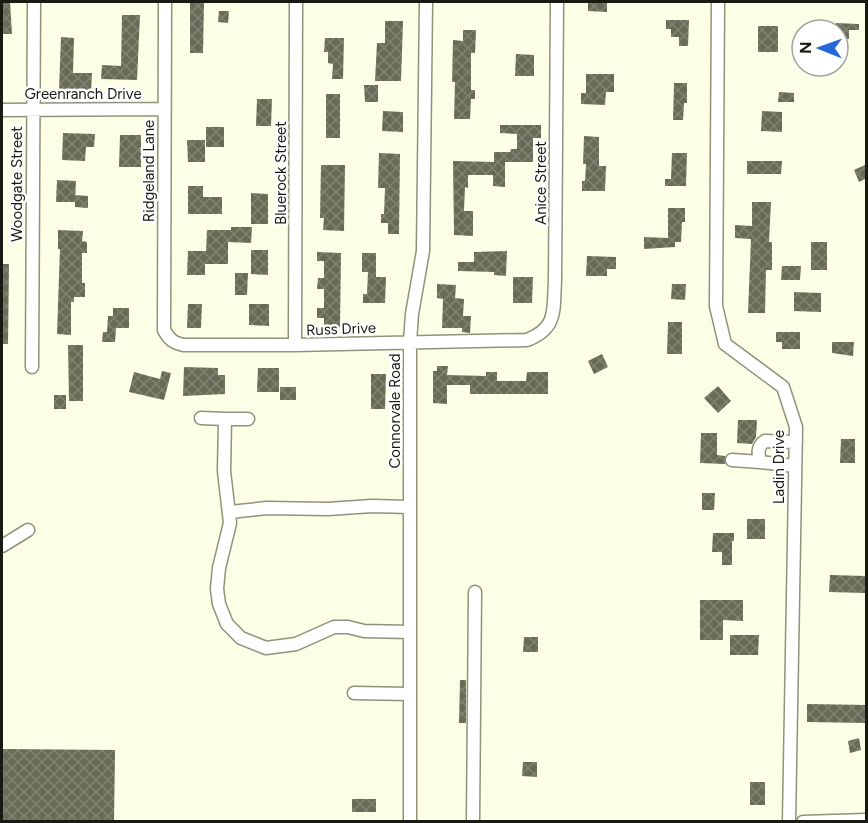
<svg xmlns="http://www.w3.org/2000/svg" width="868" height="823" viewBox="0 0 868 823" font-family="Figtree,sans-serif">
<style>
.building{fill:url(#building-cross-hatch)}
.lines{fill:none;stroke-linecap:round;stroke-linejoin:round}
.minor-casing{stroke:#90927b;stroke-width:15}
.minor{stroke:#fff;stroke-width:12}
.labels{text-anchor:middle;dominant-baseline:central;stroke-width:5;stroke-linejoin:round;paint-order:stroke}
.street-label{font-size:15px;fill:#191a11;stroke:#fff}
</style>
<defs>
<pattern id="building-cross-hatch" width="8" height="8" patternUnits="userSpaceOnUse" patternTransform="scale(1.5)"><rect width="8" height="8" fill="#6a6b56"/><path d="M0 0l8 8M0 8l8-8" fill="none" stroke="#828373"/></pattern>
</defs>
<rect width="100%" height="100%" fill="#fcfee5"/>
<path class="building" d="M2 2H10L12 34H2Z
M190 2H204L203 53H190Z
M588 2H607V12L588 11Z
M219 11H229L228 23 218 22Z
M122 15H140L137 80 101 79 102 65 121 66Z
M666 20H689L688 46H679V37H671V29H666Z
M385 21H403L401 81H375L377 43H385Z
M836 23 859 24V30H849V39L838 38Z
M758 26H778V52H758Z
M463 30H476L475 53H471V90H475V99H471L470 119H454L455 82H452L453 40 463 41Z
M61 37 74 38 73 73H92L91 92 59 91Z
M325 38H344L343 79H332L333 64 328 63V52H324Z
M516 54 534 55V76H515Z
M586 74H614V92H606L605 105 581 104V93H586Z
M674 83H687V103H684L683 120H673Z
M364 85H378V102H365Z
M779 92 794 93V102H778Z
M326 94H340V138H326Z
M257 99H272L271 126H256Z
M383 111 403 112V132L382 131Z
M762 111 782 112V132L761 131Z
M500 125H541V138H533V162H505V187L493 186V175H468V188L465 187 464 211H473V236L454 235 453 161 494 162V152H510L511 149H517V134L500 133Z
M206 127H224V147H206Z
M63 133 95 134 94 147H86L85 161 62 160Z
M120 135H141V167H119Z
M584 136 599 137V166H606L605 191H582V181H585L586 164H583Z
M187 140H205V162H188Z
M379 153 400 154 399 234H388V223H381V214H384L385 188H378Z
M672 153H687L686 186H665V179H671Z
M747 161H782L781 174H747Z
M867 164V178L859 182 854 170Z
M321 165H345L344 231 323 230 324 218H320Z
M57 180 76 181 75 202H56Z
M188 186H203V197H222V214H188Z
M251 193 268 194V224H251Z
M75 195 88 196V208L75 207Z
M752 202H771L769 242H772V270H766L765 313H748L751 239 735 238V225L752 226Z
M668 208H685V222H682L681 242H675V247L644 249V237L668 238Z
M231 227H252L251 243 228 242V264H205V275H187L188 251H206L207 230H231Z
M58 230 83 231 82 241 87 242V253H82V283H85V297H74V302H71V335L57 334 60 249H58Z
M811 242H827V270H811Z
M251 250H268V275L251 274Z
M507 251 506 276 494 275V272L458 271V262H474V252Z
M317 252 341 253 340 327H324V318H317V308H324V289H317L318 278H324V261H317Z
M362 253H376V277H386L385 303H363V294H367L368 272H362Z
M587 256 616 257V269H607V276H586Z
M2 264H9L8 344H2Z
M782 266H801L800 280H781Z
M235 273H248L247 295H235Z
M513 277H533L532 303H513Z
M437 284 456 285 455 298 464 299 463 316H471L470 333 462 332V328H442L443 299 437 298Z
M672 284H686L685 300 671 299Z
M794 292 821 293V312L794 311Z
M188 304H202L201 328H187Z
M249 304H269V326L249 325Z
M113 308H129V328H116L115 342H102L103 332H107L108 316H113Z
M668 322H682V354H667Z
M776 332H800V349H782V342H776Z
M832 342H854L853 356 832 353Z
M68 345H83V401H69Z
M602 354 608 367 594 374 588 361Z
M437 366H448L447 375 486 376V372H497V381H526L527 372H548V394H470V385H447V404L433 403V371H437Z
M184 367 218 368V375H225V394L183 396Z
M258 368H279V392H257Z
M162 371 171 373 164 400 129 392 134 372 160 379Z
M371 374H386L385 409H371Z
M718 386 731 401 718 413 704 398Z
M280 387H296V400H280Z
M54 395H66V409H54Z
M738 420H757L756 437 752 444 737 443Z
M701 433H717V455L725 456V464L700 463Z
M841 439H855V463H840Z
M702 493H715L714 510H702Z
M747 519H765V539H747Z
M713 533H734V541H732V565H722V552H712Z
M830 575 865 576V593L829 592Z
M700 600H743V621L723 620V640H700Z
M730 635H759L758 655H730Z
M524 637H538V652H523Z
M460 680H466V723H459Z
M807 704 867 705V723L807 722Z
M859 738 861 750 850 753 848 741Z
M2 749 115 750 114 822H2Z
M523 762H537V777L522 776Z
M750 782H765V805H750Z
M352 799H376V812H352Z"/>
<g class="lines">
<g class="minor-casing">
<path id="minor" d="M165 2 164 330C169 339 173 343 184 345H295L527 340C558 328 553 310 555 281L557 2
M718 2 716 306 725 344 783 387 796 427 789 822
M2 110 164 109
M295 345 296 2
M32 367 34 2
M201 418 225 419 224 471 230 523 219 568 217 589 219 604 227 624 241 638 266 648 296 644 334 627H348L364 631 410 632
M225 419H248
M732 460 760 462
M795 466 760 462C758 454 757 446 765 441L796 442
M230 512 267 508 328 509 372 506 410 507
M2 546 28 530
M354 693 410 694
M410 822V342L412 314 423 251 426 2
M473 822 475 592
M803 822 866 820"/>
</g>
<use href="#minor" class="minor"/>
</g>
<g class="labels">
<g class="street-label">
<text x="83" y="94">Greenranch Drive</text>
<text transform="translate(149 171) rotate(-90)">Ridgeland Lane</text>
<text transform="translate(281 173) rotate(-90)">Bluerock Street</text>
<text transform="translate(541 183) rotate(-90)">Anice Street</text>
<text transform="translate(17 184) rotate(-90)">Woodgate Street</text>
<text transform="translate(341 329) rotate(-2)">Russ Drive</text>
<text transform="translate(395 411) rotate(-90)">Connorvale Road</text>
<text transform="translate(779 467) rotate(-90)">Ladin Drive</text>
</g>
</g>
<rect width="868" height="823" fill="none" stroke="#191a11" stroke-width="6"/>
<g transform="translate(820 48) rotate(271)"><circle r="28" fill="#ffffff" stroke="#a3a3a0" stroke-width="1.5"/>
<path d="M0-4.5L10 22L0 15L-10 22Z" fill="#2868d5"/>
<text y="-9" font-size="16" font-weight="bold" text-anchor="middle" fill="#191a11">N</text>
</g>
</svg>
